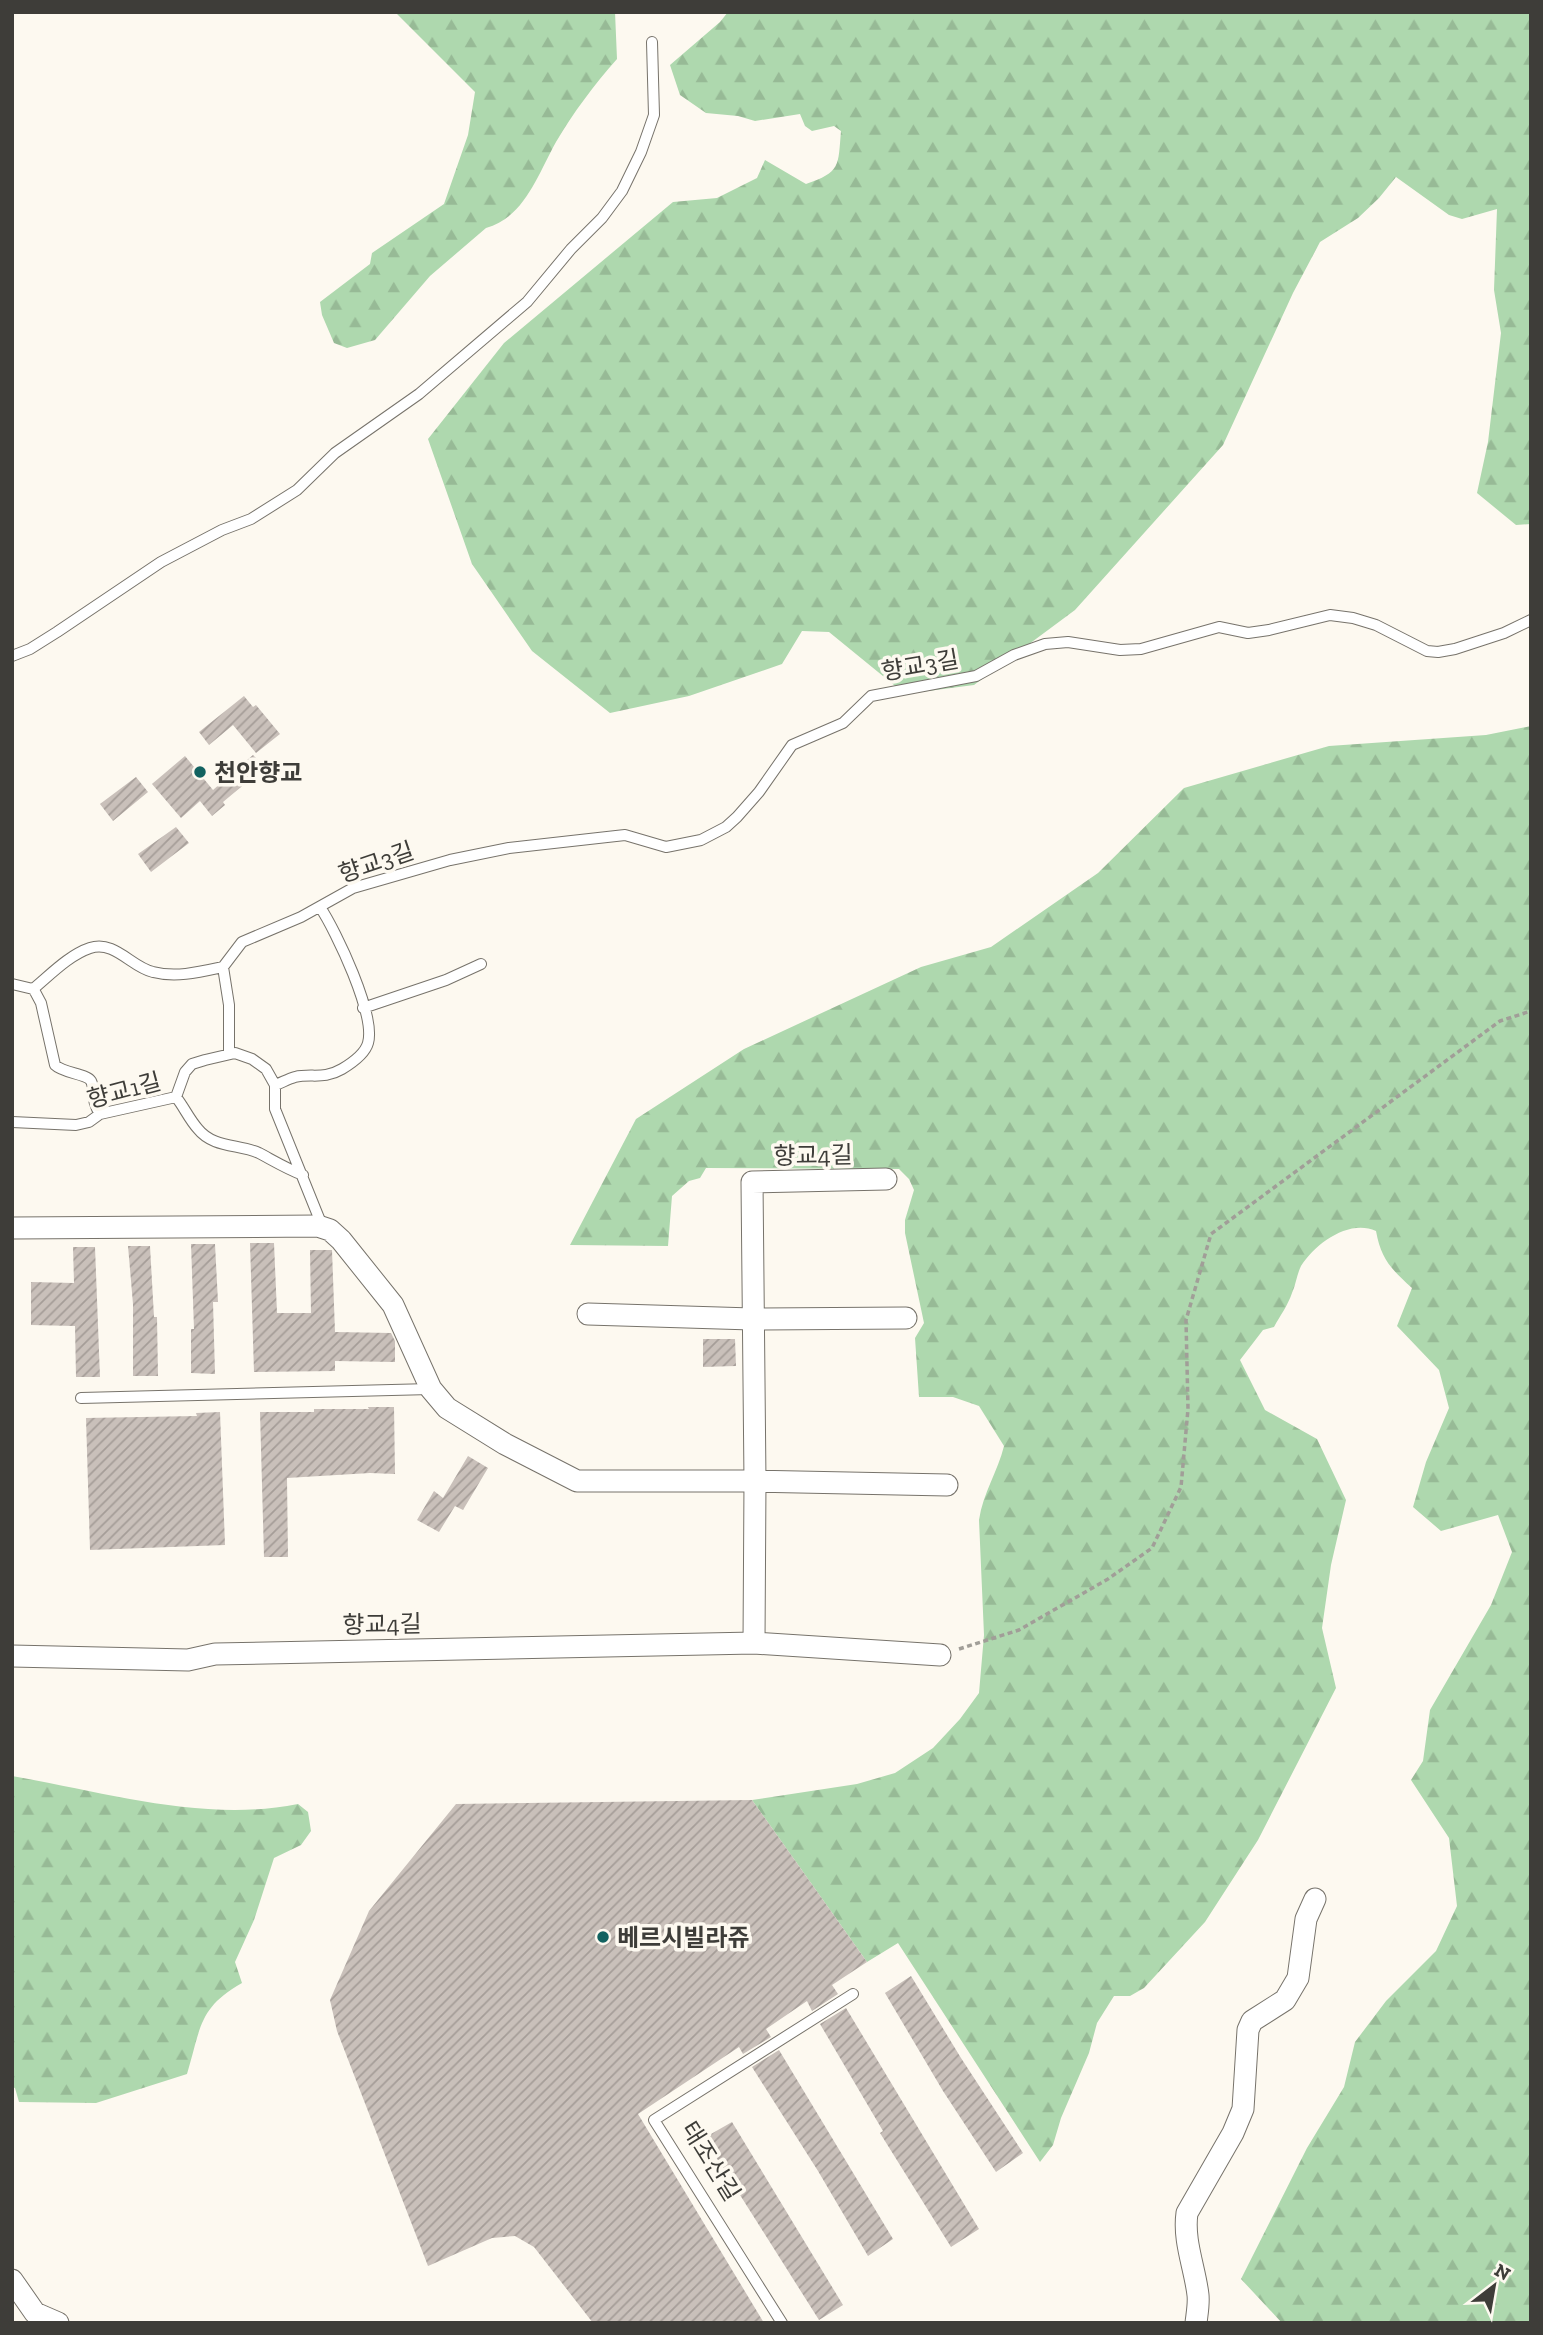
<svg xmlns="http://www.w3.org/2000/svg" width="1543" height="2335" viewBox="0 0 1543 2335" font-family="'Zilla Slab','Noto Sans KR',serif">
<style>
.forest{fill:url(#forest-firs)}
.building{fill:url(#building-hatch)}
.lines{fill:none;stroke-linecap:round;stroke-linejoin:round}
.lane-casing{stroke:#77736b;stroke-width:12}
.street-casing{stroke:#77736b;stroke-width:23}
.path{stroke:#a19e98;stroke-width:3.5;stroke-dasharray:5 3.5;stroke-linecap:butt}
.lane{stroke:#fff;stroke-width:10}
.street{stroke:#fff;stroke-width:21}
.poi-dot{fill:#126260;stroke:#fdf9f0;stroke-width:2.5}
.labels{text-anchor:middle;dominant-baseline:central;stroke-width:7;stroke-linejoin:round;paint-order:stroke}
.street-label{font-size:24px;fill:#3e3d39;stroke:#fdf9f0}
.poi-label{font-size:24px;font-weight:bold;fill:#3e3d39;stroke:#fdf9f0;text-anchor:start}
</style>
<defs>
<pattern id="forest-firs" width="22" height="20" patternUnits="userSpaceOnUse" patternTransform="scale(1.75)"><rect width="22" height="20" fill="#aed8ae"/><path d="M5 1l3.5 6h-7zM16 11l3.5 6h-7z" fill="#97ba96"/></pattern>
<pattern id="building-hatch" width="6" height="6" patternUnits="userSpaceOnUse" patternTransform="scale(1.75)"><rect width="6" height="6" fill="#c9c0ba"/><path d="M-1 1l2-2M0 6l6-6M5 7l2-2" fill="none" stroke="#a59d98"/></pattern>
</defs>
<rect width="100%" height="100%" fill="#fdf9f0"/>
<path class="forest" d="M395 12H615L617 59C594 85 573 113 556 142 538 174 525 217 486 228L430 276 375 340 347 348 334 343 322 315 320 302 370 264 372 253 444 204 468 135 475 92Z
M728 12H1531V524L1516 525 1477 493 1488 442 1501 333 1494 290 1497 209 1462 219 1449 215 1396 177 1379 198 1358 218 1320 242 1293 293 1223 445 1075 610 974 685 905 694 829 632 802 631 782 664 689 696 610 713 532 651 472 564 428 439 504 343 673 202 717 198 757 178 765 160 806 184C841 172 838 166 841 131L834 126 812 131 805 126 800 114 755 121 738 116 706 113 680 95 670 65 720 22Z
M1531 726V2323H1282L1241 2279 1307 2148 1344 2087 1355 2042 1386 2001 1436 1951 1457 1906 1449 1838 1411 1780 1423 1761 1430 1710 1491 1605 1512 1552 1498 1515 1441 1531 1413 1507 1426 1462 1449 1408 1439 1370 1397 1326 1412 1288C1391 1269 1381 1259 1376 1231 1349 1219 1316 1243 1301 1266 1297 1274 1296 1284 1292 1293 1288 1305 1280 1316 1274 1327L1263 1330 1240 1360 1265 1410 1317 1439 1346 1500 1331 1565 1322 1628 1336 1688 1258 1840 1205 1922 1144 1988 1130 1996H1114L1097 2023 1089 2053 1061 2118 1053 2145 1040 2162 898 1943 867 1962 752 1800 857 1784 895 1773 933 1748 960 1719 979 1693 984 1635 979 1520C983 1493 998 1471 1004 1446L979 1406 953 1397H919L915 1338 924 1323 905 1233V1220L914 1190 909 1179 899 1169 706 1168 700 1178 689 1181 672 1196 668 1246 570 1245 636 1119 744 1049 921 967 991 947 1098 873 1184 788 1329 746 1486 735Z
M12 1776C105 1792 204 1823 298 1804L308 1812 311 1831 301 1845 274 1858 254 1920 235 1962 242 1983C198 2008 201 2028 187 2074L96 2103 19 2102 15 2088 12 2087Z"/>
<path class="building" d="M244 696 253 707 256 705 280 734 256 753 233 725 209 745 199 732Z
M253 755 265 767 223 802 225 805 212 816 200 801 181 818 152 784 185 756 213 790Z
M136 777 148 792 113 821 100 804Z
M176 827 189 843 151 872 138 854Z
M250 1243H274L277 1313H311L310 1250H332L335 1332 391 1333 395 1341V1362L335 1361V1371L254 1372Z
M191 1244H215L218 1302H213L215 1374 191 1373V1329H194Z
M128 1246H150L154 1317H157L158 1376H133V1304Z
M73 1247H95L100 1377H76L75 1326 31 1325V1282L74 1283Z
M703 1339H735L736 1366 703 1367Z
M368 1407H394L395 1474 370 1473 287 1478 288 1557H264L260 1412H314V1409H369Z
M220 1412 225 1545 90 1550 86 1418 197 1416 196 1413Z
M468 1456 488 1468 463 1510 455 1506 439 1532 417 1520 434 1491 443 1498Z
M752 1800 867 1962 832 1985 838 1994 812 2011 807 2001 766 2029 771 2037 743 2054 739 2047 638 2114 764 2323H593L534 2247 515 2236 492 2238 428 2266 337 2031 330 2000 369 1911 456 1804Z
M911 1976 961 2058 1023 2153 996 2172 943 2091 885 1993Z
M846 2008 979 2229 951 2247 880 2133 883 2131 820 2024Z
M779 2050 893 2239 868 2256 818 2171 752 2067Z
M732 2122 843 2305 819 2320 704 2138Z"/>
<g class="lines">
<g class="lane-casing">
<path id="lane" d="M12 656 30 649 57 632 161 562 222 530 251 519 297 490 335 453 419 394 527 302 571 249 602 218 622 191 641 152 654 115 652 42
M223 967 229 1005V1054
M12 984 33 989C50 975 69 955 90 948 115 940 131 967 153 972 176 978 200 972 223 967L242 942 301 917 353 888 450 860 509 848 625 835 666 847 701 840 726 827 737 817 759 792 792 745 843 723 871 696 976 676 1014 655 1045 644 1068 642 1120 650 1141 649 1219 627 1248 633 1269 630 1330 615 1353 618 1376 625 1427 651 1438 652 1455 649 1504 633 1531 620
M33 988 41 1003 55 1065C63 1073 87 1074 91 1081 96 1091 90 1099 100 1114
M363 1008 446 980 481 964
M275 1085C281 1083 288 1079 295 1077 312 1073 323 1080 342 1069 352 1063 365 1054 368 1043 376 1015 336 931 320 907
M176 1097 185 1072 192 1064 205 1060 235 1053 252 1059 266 1069 275 1085V1109L323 1228
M12 1122 76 1125 89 1122 100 1114 176 1097C184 1107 189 1119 198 1129 213 1148 239 1144 259 1153 274 1161 287 1169 303 1175
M81 1398 431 1389
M782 2323 654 2120 853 1994"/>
</g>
<g class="street-casing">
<path id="street" d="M12 1228 318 1226 330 1230 341 1240 393 1305 431 1389 447 1408 505 1444 577 1481H755L947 1485
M588 1314 752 1319 906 1318
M754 1643 755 1481 752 1182 886 1179
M12 1656 188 1660 215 1654 754 1643 940 1655
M12 2280 35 2313 58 2323
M1196 2323C1197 2314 1199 2304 1198 2295 1195 2268 1183 2241 1187 2213L1233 2133 1243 2109 1248 2030 1252 2021 1285 2000 1298 1978 1306 1919 1315 1899"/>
</g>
<path class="path" d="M959 1649 1019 1630 1108 1579 1152 1548 1181 1487 1188 1409 1186 1320 1211 1234 1500 1021 1531 1011"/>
<use href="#lane" class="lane"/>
<use href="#street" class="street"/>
</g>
<g class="poi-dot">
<circle cx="200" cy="772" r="7"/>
<circle cx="603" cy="1937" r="7"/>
</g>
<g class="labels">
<g class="street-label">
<text transform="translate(920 665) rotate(-10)">향교3길</text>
<text transform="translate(376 862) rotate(-19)">향교3길</text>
<text transform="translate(124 1090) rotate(-15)">향교1길</text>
<text transform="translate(813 1155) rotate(-1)">향교4길</text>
<text transform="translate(382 1624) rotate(-1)">향교4길</text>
<text transform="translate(711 2161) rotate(58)">태조산길</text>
</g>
<g class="poi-label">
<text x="214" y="772">천안향교</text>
<text x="617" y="1937">베르시빌라쥬</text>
</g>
</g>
<rect width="1543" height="2335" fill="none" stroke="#3e3d39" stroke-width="28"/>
<g transform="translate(1494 2286) rotate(31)" stroke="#fdf9f0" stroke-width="5" paint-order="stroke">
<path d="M0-5L12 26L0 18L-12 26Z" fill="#3e3d39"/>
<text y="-10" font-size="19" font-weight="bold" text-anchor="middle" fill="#3e3d39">N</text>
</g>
</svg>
